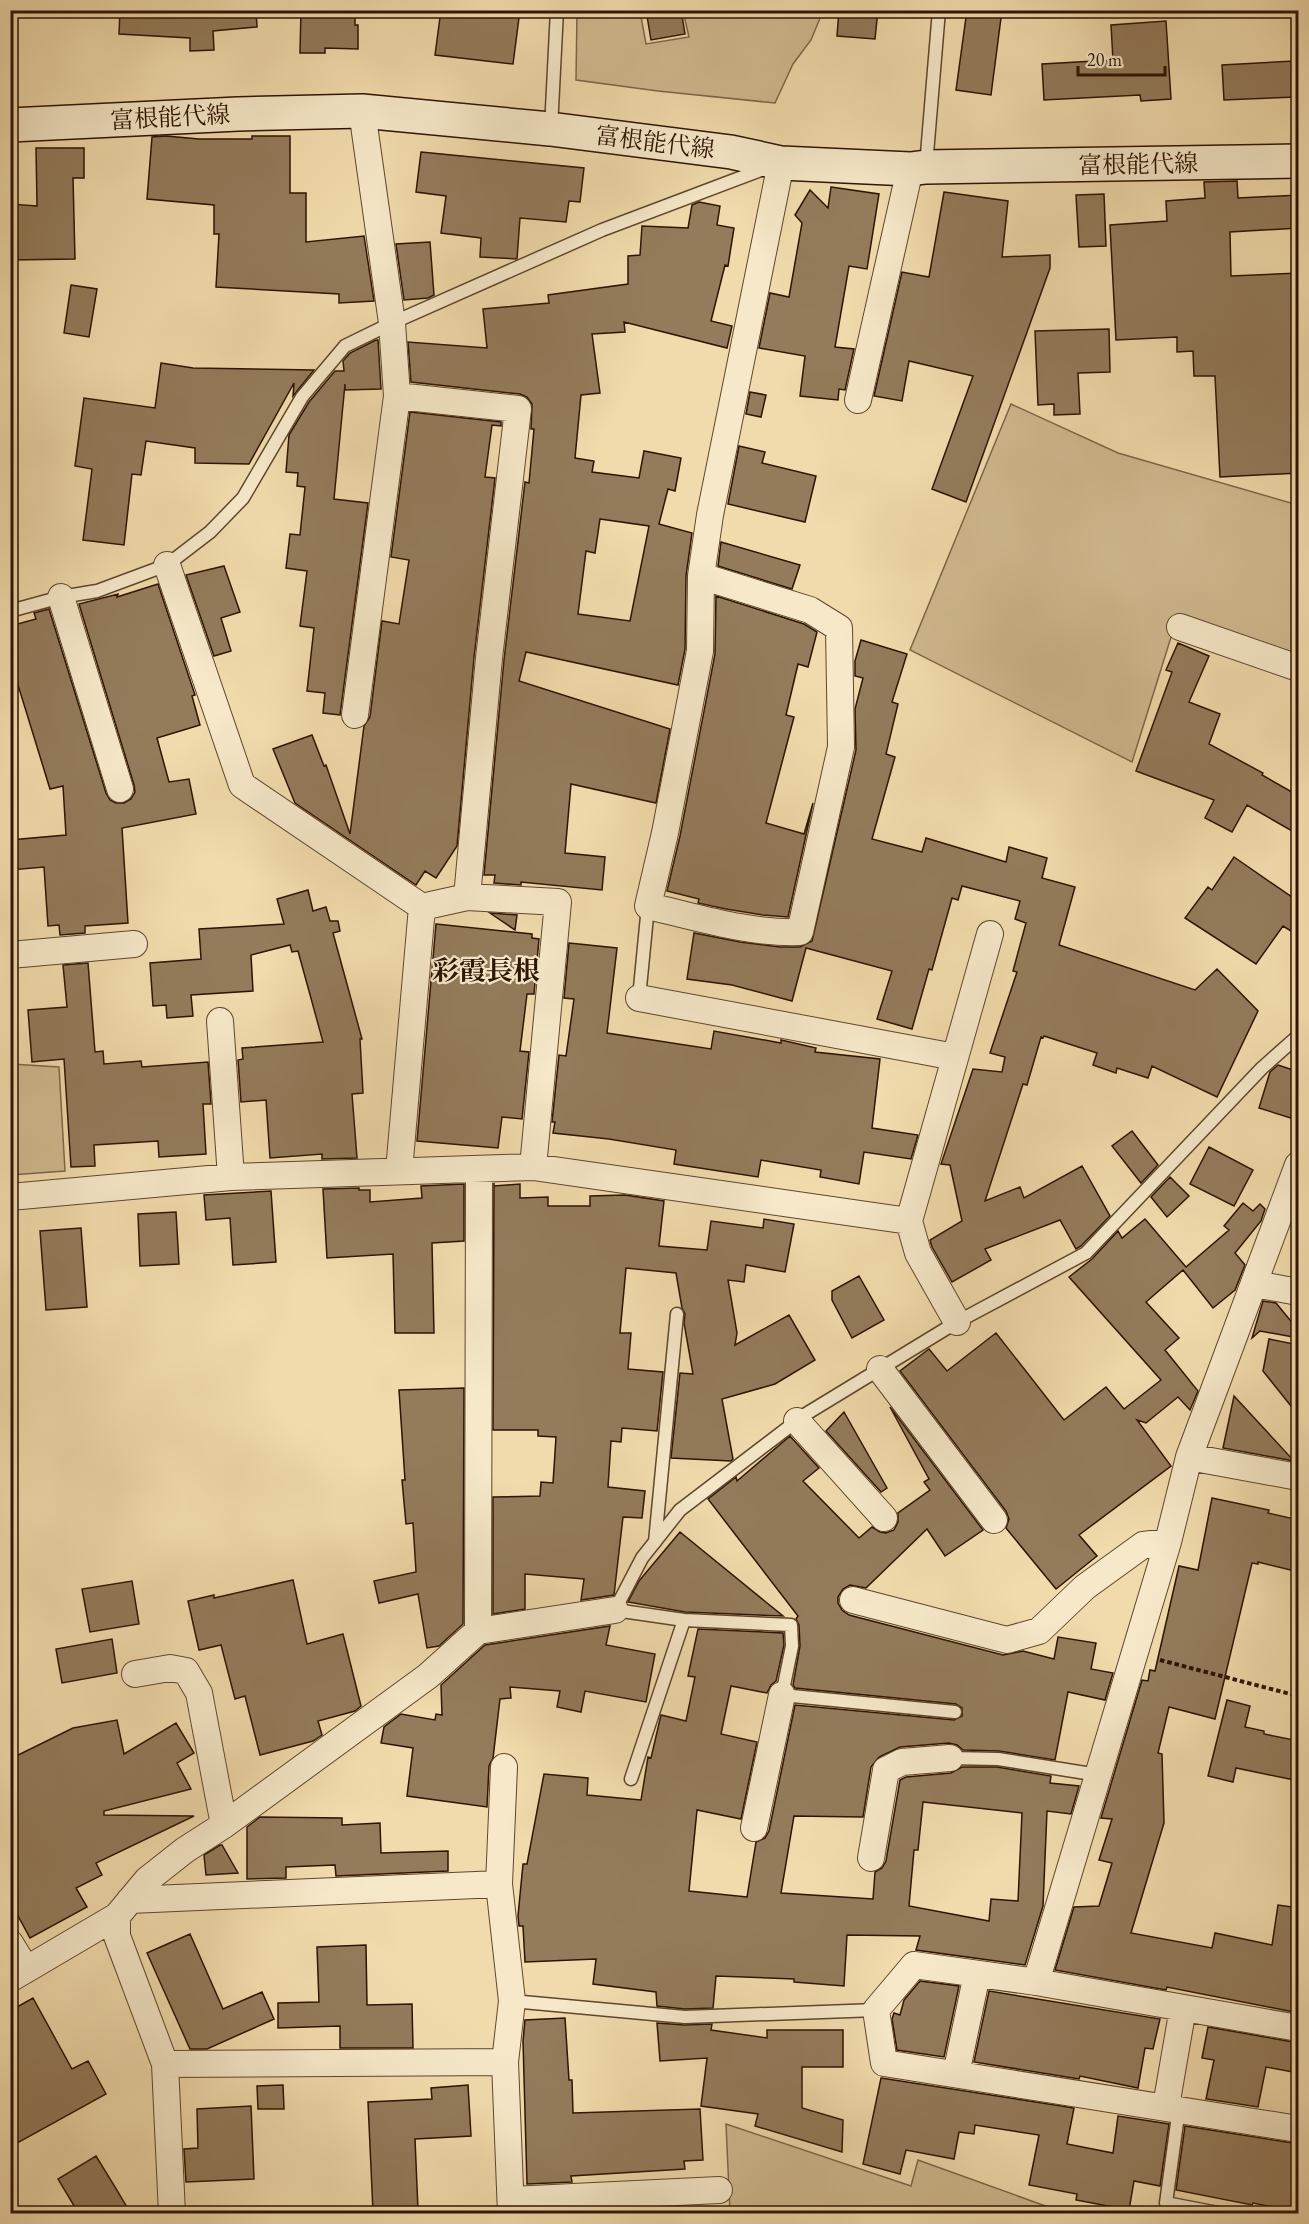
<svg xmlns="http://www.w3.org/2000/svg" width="1309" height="2224" viewBox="0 0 1309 2224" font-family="'EB Garamond','Noto Serif JP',serif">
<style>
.green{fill:#d0b98f;stroke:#7e6649;stroke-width:1.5}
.building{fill:#937b5b;stroke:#2d1403;stroke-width:1.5;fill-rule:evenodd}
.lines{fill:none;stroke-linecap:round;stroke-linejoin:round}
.lane-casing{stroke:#5e462d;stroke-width:15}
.street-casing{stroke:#5e462d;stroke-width:28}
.secondary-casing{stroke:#2d1403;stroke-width:36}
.path{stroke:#2d1403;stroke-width:4;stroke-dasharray:4.5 3;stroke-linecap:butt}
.lane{stroke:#f6e8c9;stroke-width:12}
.street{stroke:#f6e8c9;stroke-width:26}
.secondary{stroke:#f6e8c9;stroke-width:33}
.labels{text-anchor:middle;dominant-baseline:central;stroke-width:4.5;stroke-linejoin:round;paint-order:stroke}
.street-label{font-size:24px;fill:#2d1403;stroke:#f6e8c9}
.quarter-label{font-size:27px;font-weight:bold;fill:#2d1403;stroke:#f6e8c9}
</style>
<rect width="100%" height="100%" fill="#f1dbac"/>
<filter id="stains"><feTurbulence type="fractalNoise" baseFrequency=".00333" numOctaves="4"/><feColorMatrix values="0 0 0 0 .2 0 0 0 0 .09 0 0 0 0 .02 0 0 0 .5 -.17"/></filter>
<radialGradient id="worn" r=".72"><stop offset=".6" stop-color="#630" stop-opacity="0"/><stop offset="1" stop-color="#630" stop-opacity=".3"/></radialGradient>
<path class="green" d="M577 11H640L646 44 689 37 683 11H823L811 40 793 64 775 103 658 91 576 80Z
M1011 404 1118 453 1298 505V661L1177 618 1132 762 910 650Z
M11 1064 59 1067 65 1171 11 1175Z
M726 2124 911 2186 918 2160 1065 2213H730Z"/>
<path class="building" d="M120 10H256L257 27 213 31 214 50 190 51V38L119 34Z
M301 10H355V25H358V49L325 48V53H300Z
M441 10H520L513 64 435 55Z
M646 10H681L685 34 651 40Z
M839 10H878L875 39 837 36Z
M967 10H1002L991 95 956 90Z
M1166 21 1171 99 1141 101 1140 95 1044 100 1042 64 1113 60 1111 25Z
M1294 61 1296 97 1224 100 1222 65Z
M166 136 199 139H252V136H290V193H306V242L364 236 374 301 339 303V294L216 287 219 234H214V205L147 199 152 137Z
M36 148H84V178H73L75 259 10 260V204L37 206Z
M421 152 584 168 580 202 569 201 566 222 520 218 517 259 480 257 481 238 441 233 446 196 416 192Z
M1237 181 1238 198 1299 195V228L1230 232 1231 276 1299 273V473L1220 477 1215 376H1194L1193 351 1177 352V337L1116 340 1110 225 1167 221 1166 201 1205 198 1204 182Z
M831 187 879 194 867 269 849 266 835 347 854 349 845 390 839 389 838 400 800 396 805 356 759 348 770 293 789 297 802 223 795 215 810 190 828 208Z
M944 192 1008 201 1002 257 1050 255V268L966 502 932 489 973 376 909 361 902 401 874 396 902 272 929 277Z
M1104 194 1106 246 1079 247 1076 195Z
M699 202 720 206 717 225 734 228 728 266 725 265 711 321 732 326 727 348 624 322 625 332 592 334 600 393 581 395 575 458 594 461 592 472 639 478 644 451 681 458 675 491 668 489 659 524 692 533 686 576 685 649 678 685 526 652 519 681 670 729 656 803 571 784 565 853 605 857 602 890 521 882V885L494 883 495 875H484L504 660 525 482 529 483 534 429H531L532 404 527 397 520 394 411 382 408 342 487 348 483 309 549 303 548 295 628 284V256L640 255 642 226 688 228 692 205ZM600 519 649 526 630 621 578 614 586 551 595 553Z
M430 242 434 295 428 298 404 300 396 244Z
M71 285 97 289 89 337 64 333Z
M1109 329 1110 372 1078 373 1080 414 1054 415V404L1038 405 1035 331Z
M376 340H378L381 389 345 390V384L334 499 368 503 340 715 323 713 325 693 307 691 314 628 300 626 307 571 286 568 290 534 300 535 305 487 297 486 298 473 286 472 289 435 309 402 335 371H344L343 361 350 353Z
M161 363 193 368 314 370 293 396 294 383 249 464 195 463V448L146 441 141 475 132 474 124 545 83 540 92 469 75 466 84 398 155 408Z
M750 392 766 395 761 417 746 414Z
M410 412 501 422V426L492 425 485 477 495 478 474 657 457 846 436 878 425 871 416 885 295 803 273 749 312 735 324 766 326 765 350 834 364 726 370 717 382 621 399 624 409 560 391 557Z
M739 446 765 452 762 463 816 476 805 522 728 504Z
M721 542 800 565 792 589 718 566Z
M224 566 240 612 221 618 231 651 214 656 186 575Z
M158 584 195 695 192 696 200 725 157 738 169 782 189 779 196 814 122 828 128 923 85 926V933L60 935 59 925 48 926 44 867 10 870V840L66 835 63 786 50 789 10 659V626L36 619 34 613 49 609 106 793 110 800 116 803H124L131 799 135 792 134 785 79 604 118 594 117 597Z
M716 596 804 624 817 632 808 667 798 664 786 715 794 717 766 823 804 834 813 803 788 917 763 915 726 909 698 903 699 899 667 891 680 836 715 654Z
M861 640 907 654 892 702 898 704 886 754 895 757 872 839 922 852 926 838 1006 862 1009 847 1047 858 1042 878 1075 887 1059 945 1195 990 1217 969 1258 1011 1217 1097 1152 1066 1148 1078 1117 1068 1116 1073 1093 1065 1097 1053 1044 1036 1043 1038 1041 1037 1027 1085 1023 1084 985 1201 1020 1187 1024 1198 1082 1166 1110 1216 1081 1246 1076 1249 1060 1220 985 1249 991 1260 952 1282 932 1247 930 1240 962 1221 950 1165 941 1164 973 1069 1002 1072 1005 1057 990 1053 1017 972 1013 971 1026 923 1015 919 1020 901 962 886 958 900 952 898 932 970 929 969 912 1029 877 1019 892 971 806 948 792 1001 732 985 687 979 694 933 740 942 780 947H800L812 941 856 750 855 709 863 678 855 676V661Z
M1178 643 1209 656 1189 702 1220 714 1209 744 1263 773 1262 775 1299 796V835L1247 805 1232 832 1205 818 1214 800 1136 771 1172 672 1166 670Z
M1234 857 1299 902V936L1283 926 1256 964 1185 918 1208 887 1212 890Z
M308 890 313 911 326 907 330 921H338L340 931 333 933 362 1039H360L363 1093 352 1094 357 1158 322 1159V1154L270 1158 266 1100 241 1102 238 1060 243 1059 242 1048 323 1042 298 951 292 952 290 945 251 955 253 991 191 995 193 1016 167 1018 166 1005 153 1006 150 963 201 959 199 929 284 924 277 899Z
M490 913 517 915 515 930Z
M436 924 532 934V938L539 939 534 994H527L520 1051 529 1052 522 1119 502 1117 498 1148 417 1141Z
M569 943 617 948 607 1033 711 1049 714 1031 781 1043V1040L816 1048 815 1052 880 1059 872 1128 918 1135 911 1159 864 1152 859 1184 820 1177 821 1170 761 1160 758 1177 674 1164 676 1150 609 1139 553 1133 555 1122H552L559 1055 566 1056 574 999 564 998Z
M88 963 95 1052 103 1051 104 1064 141 1061 142 1067 208 1062 211 1104H203L206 1154 159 1157 158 1141 94 1145 95 1166 71 1167 64 1059 32 1062 28 1010 67 1007 63 965Z
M1278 1065 1299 1072V1104L1294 1119 1259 1108 1270 1072Z
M1132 1131 1158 1165 1141 1183 1112 1146Z
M1209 1147 1253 1170 1234 1206 1190 1184Z
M1170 1177 1189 1196 1167 1217 1151 1197Z
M494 1183V1186L520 1184V1198L548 1197V1206H590V1196L625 1195 664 1201 659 1246 707 1250 711 1221 763 1228 764 1219 794 1224 785 1272 746 1265 744 1282 728 1280 737 1333 735 1345 789 1315 815 1360 775 1384 722 1399 733 1459 731 1461 671 1458 680 1373 693 1374 684 1323 685 1314 682 1308 676 1273 626 1268 620 1333H631L628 1369 663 1372 657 1431 622 1428 621 1442 611 1441 608 1487 645 1491 642 1518 623 1517 614 1595 581 1600 584 1579 525 1574V1609L493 1614V1497L540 1496 541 1482 553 1483 556 1437 538 1436V1430H493Z
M464 1184V1241L432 1243 434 1333H395L393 1254 327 1258 323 1189 359 1188V1190H370V1202L422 1198 421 1186Z
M271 1191 276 1262 233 1265 230 1218 206 1220 204 1195Z
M1243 1203 1253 1211 1260 1204 1265 1209 1261 1221 1235 1253 1245 1265 1235 1290 1213 1308 1183 1270 1146 1302 1179 1338 1165 1350 1198 1391 1190 1410 1178 1397 1146 1423 1137 1420 1171 1466 1079 1535 1097 1556 1056 1589 1006 1528 1009 1519 1006 1511 900 1371 929 1349 947 1371 996 1333 1064 1420 1106 1387 1124 1409 1161 1380 1069 1277 1092 1259 1118 1231 1122 1238 1145 1219 1186 1267 1229 1230 1224 1226Z
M176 1212 179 1264 140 1266 138 1214Z
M81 1228 87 1307 46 1310 40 1231Z
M859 1276 884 1320 852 1338 832 1300V1291Z
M1263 1301 1276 1303 1299 1331V1338L1260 1331 1252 1338Z
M1269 1339 1299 1345V1416L1263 1371Z
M464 1388 463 1624 439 1646 427 1648 418 1594 379 1603 374 1581 416 1572 413 1523 406 1524 402 1480H405L399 1390Z
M1234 1396 1294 1461 1223 1448Z
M890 1407 983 1530 945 1556 927 1529 866 1588 850 1585 843 1589 838 1597V1603L842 1610 849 1615 1003 1655 1023 1651 1054 1659 1058 1637 1096 1643 1091 1669 1113 1673 1105 1700 1068 1692 1055 1760 999 1751 963 1750 957 1745 949 1743 900 1747 879 1757 871 1767 863 1817 794 1816 781 1893 873 1899 875 1872 882 1868 886 1861 900 1780 906 1777 951 1773 962 1767H997L1051 1776 1050 1783 1079 1786 1071 1814 1047 1811 1043 1906 1025 1965 916 1950 920 1936 847 1935 844 1986 794 1982V1979L716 1976 713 2008 685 2009 657 2006 656 1992 593 1984 596 1959 525 1962 523 1926H519L518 1916 523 1864H527L544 1774 588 1778 587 1795 641 1800 648 1757 651 1758 661 1715 686 1721 695 1677 688 1676 698 1629 783 1633 784 1645 776 1681 771 1685 767 1693 731 1686 721 1734 757 1742 741 1819 697 1810 689 1891 747 1897 756 1842 765 1838 769 1831 795 1705 954 1720 962 1716V1708L956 1704 795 1688 793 1685 800 1646 799 1625 796 1619 798 1616 708 1499 736 1477 737 1481 790 1436 819 1468 803 1481 859 1538 872 1527 880 1532 886 1533 894 1530 898 1522V1513L930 1490 924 1482 929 1479ZM923 1802 1022 1813 1018 1901 991 1899 989 1921 909 1906 914 1850H918Z
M844 1412 887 1488 881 1492 826 1431Z
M1212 1498 1269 1510 1268 1513 1299 1520V1572L1258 1562V1564L1252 1563 1215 1719 1169 1707 1158 1753 1162 1754 1164 1823 1131 1933 1212 1948 1215 1933 1272 1945 1278 1905 1299 1908V2013L1167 1987 1166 1990 1055 1970 1074 1907 1099 1906 1112 1863 1099 1860 1112 1819 1101 1818 1142 1680 1148 1681 1150 1670 1155 1671 1179 1566 1198 1570Z
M680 1532 783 1616 685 1612 628 1602 639 1581Z
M293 1580 307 1644 343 1634 361 1706 355 1711 318 1721 322 1735 313 1741 260 1755 245 1696 235 1699 221 1645 199 1650 188 1601 214 1595V1598Z
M132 1581 139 1624 90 1632 82 1589Z
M610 1626 606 1645 655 1654 646 1702 585 1691 581 1712 557 1707 560 1691 510 1687 511 1698 500 1699 493 1758 489 1766 487 1807 407 1796 413 1748 381 1743 384 1727 401 1714 435 1720 436 1714 442 1715 441 1685 485 1645Z
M112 1639 117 1673 62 1683 56 1649Z
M1227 1700 1250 1706 1245 1727 1264 1731V1734L1299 1741V1781L1236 1768 1233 1782 1208 1776Z
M117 1720 124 1754 176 1723 194 1753 177 1763 191 1789 104 1811V1815L194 1816 96 1863 102 1875 76 1888 87 1907 30 1938 10 1901V1759L73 1728Z
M260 1817 342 1818V1825L380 1823 381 1853 448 1851V1871L336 1876 335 1865 286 1867V1878L247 1879V1827Z
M220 1845H222L238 1873 206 1875 204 1855Z
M190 1934 223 2009 262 1992 274 2019 207 2049H190L147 1953Z
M366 1945 367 2005 412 2004 413 2048H340V2026L278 2028V2003L319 2002 317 1947Z
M920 1981 959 1986 944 2057 897 2050 892 2019 894 2013 900 2015 904 2000Z
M989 1991 1160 2019 1153 2049 1145 2048 1138 2088 1080 2076 1079 2079 974 2062Z
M33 1998 72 2069 88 2061 106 2094 10 2147V2011Z
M565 2018 569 2080H572L573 2113 700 2109 703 2160 684 2161 685 2169 571 2176 572 2182 527 2184 523 2041 525 2020Z
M657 2023 684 2025 712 2024 711 2030 767 2038V2030H843V2067H802V2108L843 2120 842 2152 755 2126 758 2114 701 2106 707 2058 660 2061Z
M1208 2027 1299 2043V2073L1266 2067 1258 2107 1206 2099 1214 2060 1202 2058Z
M881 2078 1074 2108 1067 2144 1113 2153 1118 2116 1169 2124 1160 2186 1134 2181 1129 2210 1076 2200 1077 2194 1029 2185 1039 2135 975 2125 974 2134 959 2132 954 2159 906 2150 900 2174 863 2164Z
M283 2085 284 2109H258L257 2086Z
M468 2085 471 2136 415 2139 418 2210 373 2212 368 2102 432 2099 431 2088Z
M251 2106 254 2179 186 2182 184 2149 198 2148 197 2109Z
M1185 2126 1299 2144V2190L1294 2211 1253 2203 1252 2205 1176 2190Z
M96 2156 118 2192 131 2214H79L58 2179Z"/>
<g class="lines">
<g class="lane-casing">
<path id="lane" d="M551 128 557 10
M926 166 939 10
M10 611 61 597 97 591 167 565 210 532 243 498 302 397 345 346 392 323 602 230 766 168
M639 998 648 906
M655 1542 677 1314
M955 1712 782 1695 792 1646 791 1625 684 1620 615 1610 642 1558 680 1510 806 1414 957 1322 1086 1253 1262 1068 1298 1036
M950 1758 998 1759 1098 1775
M631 1779 684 1620
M512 2001 685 2017 876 2010
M1179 2108 1166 2203 1223 2214"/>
</g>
<g class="street-casing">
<path id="street" d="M362 111 392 323 397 396 518 409 489 658 467 897
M858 400 910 169
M167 565 242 785 422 907
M701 576 810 610 839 628 841 747 800 932C749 934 697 917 648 906L665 833 700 651 701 576 710 515 781 163
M61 597 120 789
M1180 627 1298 668
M355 715 397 396
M10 955 134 944
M639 998 955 1057
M220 1021 231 1177
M1298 1165 1189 1457 1168 1542 1036 1982 1298 2028
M399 1171 422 907 467 897 558 902 533 1167
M10 1197 231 1177 533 1167 909 1221
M1255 1284 1298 1292
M957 1322 918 1253 909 1221 990 934
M880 1369 994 1520
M797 1421 884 1518
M1189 1457 1298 1477
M853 1600 1007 1640 1039 1631 1085 1587 1143 1545 1168 1542
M478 1631 479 1170
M135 1674 170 1668 186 1671 199 1693 224 1825
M754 1828 782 1695
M871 1858 886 1770 902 1762 950 1758
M499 1884 504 1767
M130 1900 499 1884 512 2001 505 2062 511 2214
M117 1916V1936L165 2064 172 2214
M10 1943 26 1969
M10 1979 117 1916 147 1880 185 1850 224 1825 428 1676 478 1631 615 1610
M1036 1982 914 1965 876 2010 884 2063 1298 2129
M165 2064 505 2062
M956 2074 977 1974
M1166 2106 1183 2008
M511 2200 719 2190"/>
</g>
<g class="secondary-casing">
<path id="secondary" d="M10 125 238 114 362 111 550 129 731 152 781 163 910 169 926 167 1298 161"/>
</g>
<path class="path" d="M1160 1660 1298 1696"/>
<use href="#lane" class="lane"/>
<use href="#street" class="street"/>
<use href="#secondary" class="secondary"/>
</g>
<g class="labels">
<g class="street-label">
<text transform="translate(170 117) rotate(-3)">富根能代線</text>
<text transform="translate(655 142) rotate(7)">富根能代線</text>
<text transform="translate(1138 164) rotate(-1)">富根能代線</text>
</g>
<g class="quarter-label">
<text x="486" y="970">彩霞長根</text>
</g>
</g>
<rect width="1309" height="2224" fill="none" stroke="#f1dbac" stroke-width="36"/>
<rect x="12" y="12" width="1285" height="2200" fill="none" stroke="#2d1403" stroke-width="3"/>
<rect x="18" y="18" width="1273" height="2188" fill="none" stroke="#2d1403" stroke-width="1.5"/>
<path d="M1078 66v9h87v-9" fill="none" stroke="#2d1403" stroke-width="3"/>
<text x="1087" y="66" font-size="18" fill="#2d1403" stroke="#f6e8c9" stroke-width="4.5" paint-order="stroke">20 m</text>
<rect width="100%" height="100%" filter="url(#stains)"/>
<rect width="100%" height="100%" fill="url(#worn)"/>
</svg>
